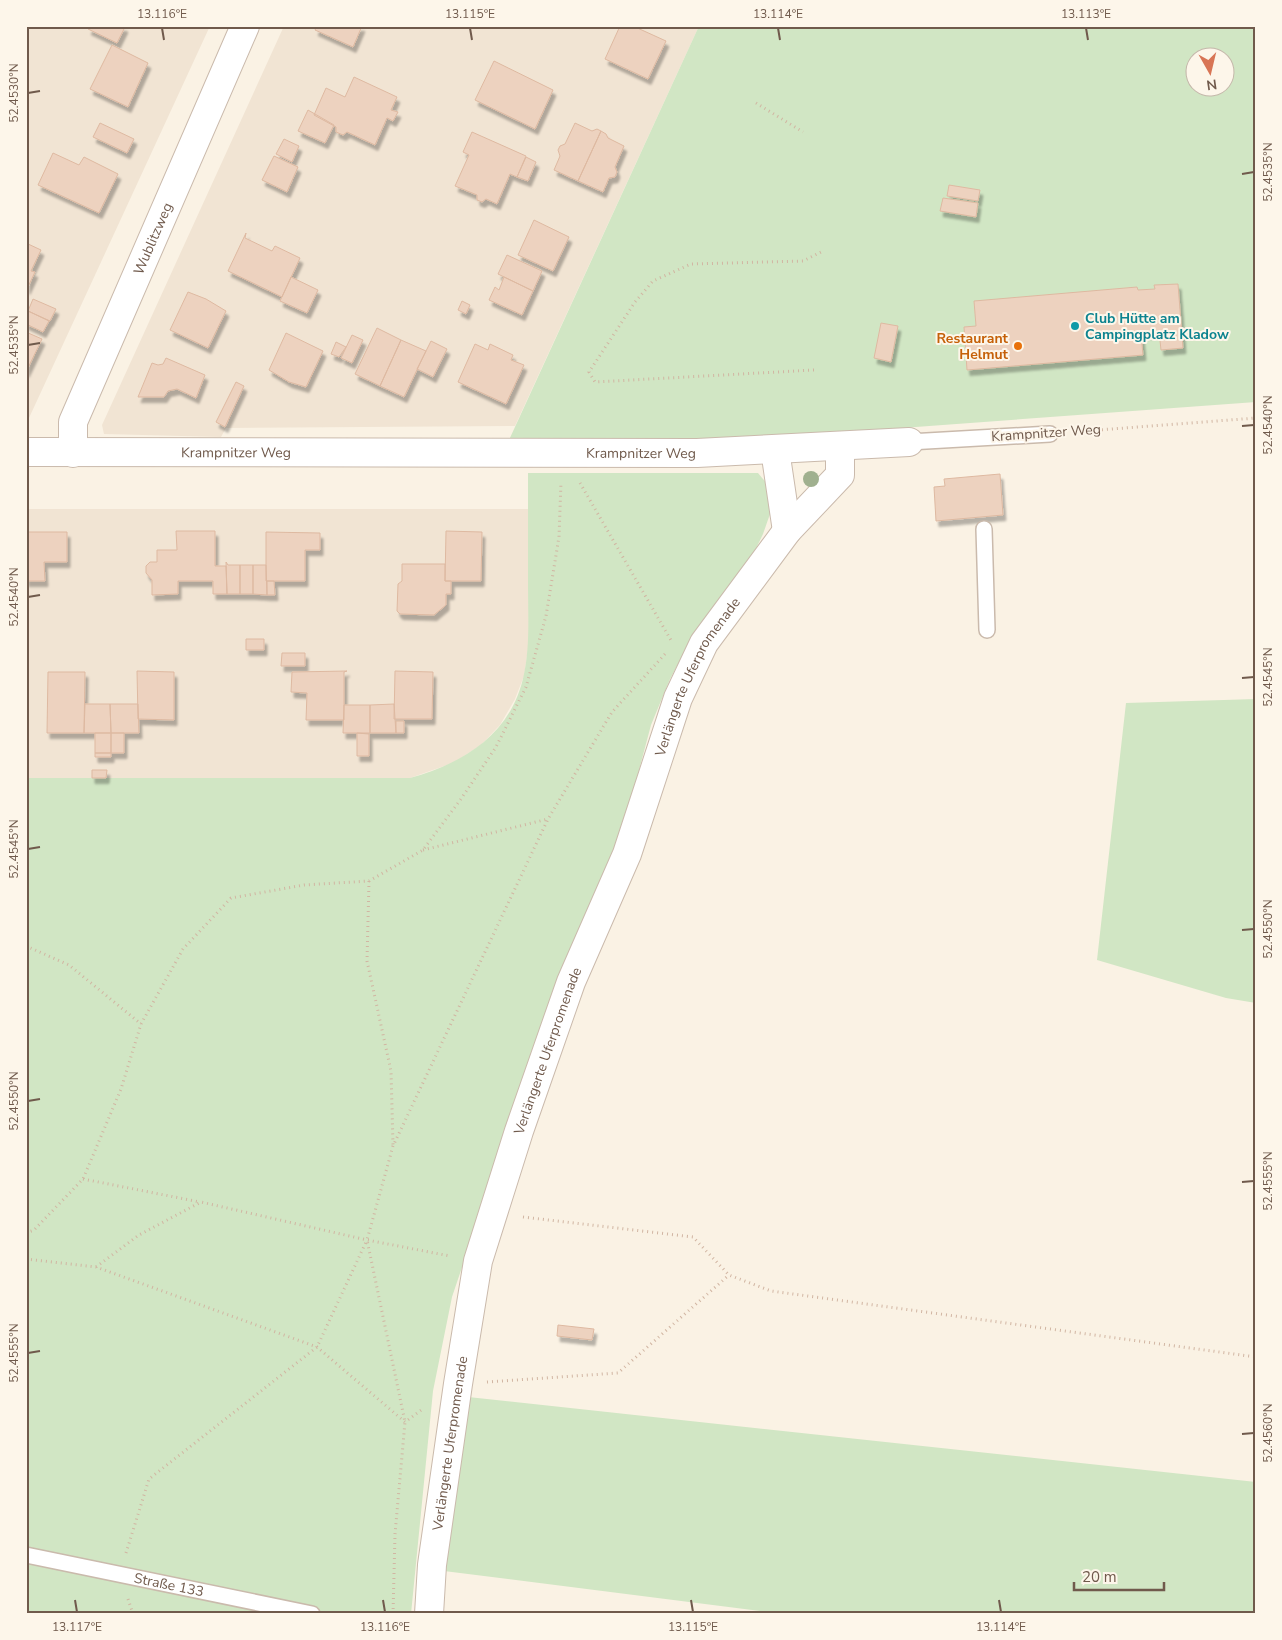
<svg xmlns="http://www.w3.org/2000/svg" width="1282" height="1640" viewBox="0 0 1282 1640" font-family="'Nunito Sans',sans-serif">
<style>
.residential{fill:#f1e4d3}
.green{fill:#d1e6c4;fill-rule:evenodd}
.building{fill:#edd2bf;stroke:#deb9a1;filter:url(#shadow)}
.lines{fill:none;stroke-linecap:round;stroke-linejoin:round}
.lane-casing{stroke:#cabaac;stroke-width:18}
.street-casing{stroke:#cabaac;stroke-width:30}
.path{stroke:#d1b5a2;stroke-width:3;stroke-dasharray:1 4;stroke-linecap:butt}
.lane{stroke:#fff;stroke-width:15}
.street{stroke:#fff;stroke-width:28}
.tree{fill:#a0b08f}
.ticks{fill:none;stroke:#705a4c;stroke-width:2}
.culture-dot{fill:#0f9aa8;stroke:#fdf6ea;stroke-width:2}
.food-dot{fill:#e8710a;stroke:#fdf6ea;stroke-width:2}
.labels{text-anchor:middle;dominant-baseline:central;stroke-width:4;stroke-linejoin:round;paint-order:stroke}
.street-label{font-size:14px;fill:#705a4c;stroke:#fdf6ea}
.culture-label{font-size:14px;font-weight:bold;fill:#0d838f;stroke:#fdf6ea;text-anchor:start}
.food-label{font-size:14px;font-weight:bold;fill:#c56008;stroke:#fdf6ea;text-anchor:end}
.neatline{fill:none;stroke:#705a4c;stroke-width:2}
.ticks-label{font-size:12px;text-anchor:middle;fill:#705a4c}
</style>
<defs>
<filter id="shadow"><feDropShadow dx="3" dy="5.5" stdDeviation="1" flood-color="#0004"/></filter>
</defs>
<rect width="100%" height="100%" fill="#faf2e4"/>
<path class="residential" d="M26 26H210L29 418H26Z
M284 26H699L515 426 226 428 221 437 104 434 102 425Z
M26 509H528L529 642 524 676 515 699 500 725 481 745 453 763 410 778H26Z"/>
<path class="green" d="M699 26H1256V402L738 440H509ZM1194 58H1224V88H1194Z
M528 473H758L768 485 770 500V514L763 534 748 565 692 638 670 679 651 725 626 819 558 982 452 1297 433 1391 411 1614H26V778H410C464 763 512 734 524 674 530 646 528 616 528 587 528 549 528 511 528 473Z
M1256 699V1003L1226 998 1097 960 1126 703Z
M459 1396 1256 1482V1614H784L444 1571Z"/>
<path class="building" d="M90 26H124L125 27 117 43 88 29Z
M317 26H362L353 47 315 30Z
M620 26H633L666 41 648 79 605 59Z
M112 45 148 63 128 107 90 89Z
M494 61 553 90 535 129 475 100Z
M354 77 397 97 391 110 398 112 393 121 387 118 375 145 347 132 343 135 336 132V127L314 115 326 88 345 97Z
M308 110 334 125 325 143 298 131Z
M100 123 134 139 127 153 93 137Z
M575 123 592 131 597 129 601 131 578 181 554 170 560 156 558 150 560 146 565 144Z
M601 131 606 134 608 138 624 146 615 167 617 172 615 177 609 178 603 192 578 181Z
M472 132 526 156 517 177 510 174 497 204 486 199 482 202 477 200V195L455 186 469 155 463 152Z
M284 139 299 146 292 162 276 154Z
M53 153 79 165 84 157 118 174 99 213 38 185Z
M274 156 298 167 287 192 262 180Z
M526 157 536 162 528 181 517 177Z
M949 185 980 190 978 201 947 196Z
M943 198 978 203 976 217 940 211Z
M534 220 569 237 553 271 518 255Z
M246 233 245 238 272 251 275 246 300 258 282 297 228 271Z
M26 243 41 250 31 271 35 272 27 289Z
M507 255 542 271 533 291 498 274Z
M291 277 318 290 307 313 280 301Z
M504 277 533 291 522 315 489 300 495 287 499 290Z
M1178 284 1183 348 1161 350 1159 332 1141 334 1143 355 967 370 964 327 976 326 974 301 1137 287 1138 290 1155 289 1154 285Z
M188 292 206 299 226 311 208 348 170 330Z
M33 299 56 309 50 321 28 311Z
M462 301 470 305 466 314 458 310Z
M26 310 49 321 43 332 26 324Z
M881 323 898 326 891 362 874 358Z
M377 328 401 340 380 386 355 374Z
M26 332 42 339 26 372Z
M286 333 323 351 306 387 289 382 269 370Z
M352 335 363 340 352 363 341 358Z
M401 340 426 351 404 397 380 386Z
M431 341 447 349 433 377 417 369Z
M336 342 346 347 339 357 331 354Z
M475 344 488 350 490 344 513 355 511 360 524 365 506 404 458 382Z
M166 358 205 375 196 398 177 389 168 391 164 397H138L152 363 158 365 163 364Z
M236 382 244 386 225 427 216 422Z
M1000 474 1003 515 936 521 934 487 945 486 944 479Z
M176 531H215V566H226L227 594H213V581H178V594L152 595V580L146 573V566L150 562H157V550H177Z
M446 531 482 532 481 581H445Z
M26 532H67V562H44L45 581H26Z
M266 532 320 533V550H305V581H266Z
M226 562 228 565H240V594H227Z
M402 564H445V581H451V594H446V605L434 615 400 614 397 611 398 584 402 581Z
M240 565H253V594H240Z
M253 565H266L267 595 253 594Z
M267 581H274L275 595H267Z
M246 639H264V650H246Z
M282 653H305V666H281Z
M137 671 174 672V720L138 719Z
M347 671 344 672V720H306L307 693 291 692 292 672Z
M395 671 433 672 432 719H394Z
M48 672H85L84 733H47Z
M85 704H110L111 733H84Z
M110 704H138L139 733H111Z
M394 704 396 733H370V705Z
M344 705H370V733H343Z
M396 721H404V733H396Z
M95 733H111V753H95Z
M111 733H124V753H111Z
M357 733 369 734V756H357Z
M95 753H111V757H95Z
M92 770H107L106 778H92Z
M558 1325 594 1329 592 1340 557 1336Z"/>
<g class="lines">
<g class="lane-casing">
<g id="lane">
<path d="M909 442 1050 434"/>
<path d="M984 529 987 630"/>
<path id="s1" d="M26 1555 312 1614"/>
</g>
</g>
<g class="street-casing">
<g id="street">
<path d="M775 450 787 531"/>
<path id="s2" d="M26 452 697 453 909 442"/>
<path id="s3" d="M73 453V422L245 26"/>
<path id="s4" d="M429 1614 432 1565 458 1384 478 1261 519 1131 571 982 627 854 678 698 704 643 787 531 840 475V447"/>
</g>
</g>
<path class="path" d="M756 103 803 132
M814 370 595 382 589 372 635 302 653 281 691 264 803 261 823 251
M1072 432 1256 418
M580 483 672 642
M423 850 548 819
M369 881 367 961 391 1071 393 1145
M26 946 69 965 141 1024
M83 1179 200 1202
M523 1217 693 1237 729 1275 771 1291 1256 1357
M26 1233 34 1230 83 1179 121 1089 141 1024 183 949 231 898 304 885 369 881 423 850 461 799 496 747 526 687 546 616 559 537 561 482
M26 1259 96 1267 317 1347 405 1422 424 1408
M96 1267 139 1235 201 1202 367 1240 450 1256
M487 1382 618 1373 729 1275
M126 1553 149 1479 317 1347 367 1240
M128 1599 133 1614
M393 1614 395 1534 405 1422 367 1240 393 1146 548 819 612 712 666 653"/>
<use href="#lane" class="lane"/>
<use href="#street" class="street"/>
</g>
<circle class="tree" cx="811" cy="479" r="8"/>
<path class="ticks" d="M162 28 164 40M470 28 472 40M778 28 780 40M1086 28 1088 40M28 93 40 91M1242 174 1254 172M28 345 40 343M1242 426 1254 425M28 597 40 595M1242 678 1254 677M28 849 40 847M1242 930 1254 929M28 1101 40 1099M1242 1182 1254 1181M28 1353 40 1351M1242 1434 1254 1433M75 1600 77 1612M383 1600 385 1612M691 1600 693 1612M999 1600 1001 1612"/>
<circle class="culture-dot" cx="1075" cy="326" r="5"/>
<circle class="food-dot" cx="1018" cy="346" r="5"/>
<g class="labels">
<g class="street-label">
<text stroke="none"><textPath href="#s3" startOffset="231">Wublitzweg</textPath></text>
<text transform="translate(1046 433) rotate(-4)">Krampnitzer Weg</text>
<text stroke="none"><textPath href="#s2" startOffset="210">Krampnitzer Weg</textPath></text>
<text stroke="none"><textPath href="#s2" startOffset="615">Krampnitzer Weg</textPath></text>
<text stroke="none"><textPath href="#s4" startOffset="982">Verlängerte Uferpromenade</textPath></text>
<text stroke="none"><textPath href="#s4" startOffset="578">Verlängerte Uferpromenade</textPath></text>
<text stroke="none"><textPath href="#s4" startOffset="172">Verlängerte Uferpromenade</textPath></text>
<text stroke="none"><textPath href="#s1" startOffset="146">Straße 133</textPath></text>
</g>
<g class="culture-label">
<text x="1085" y="318">Club Hütte am<tspan x="1085" dy="16">Campingplatz Kladow</tspan></text>
</g>
<g class="food-label">
<text x="1008" y="338">Restaurant<tspan x="1008" dy="16">Helmut</tspan></text>
</g>
</g>
<rect width="1282" height="1640" fill="none" stroke="#fdf6ea" stroke-width="55"/>
<g transform="translate(1210 72) rotate(172)"><circle r="24" fill="#fdf6ea" stroke="#c5b8ab"/>
<path d="M0-4L9 19L0 12L-9 19Z" fill="#d87555"/>
<text y="-8" font-size="14" font-weight="bold" text-anchor="middle" fill="#705a4c">N</text>
</g>
<path d="M1074 1582v8h90v-8" fill="none" stroke="#705a4c" stroke-width="2.5"/>
<text x="1082" y="1582" font-size="15" fill="#705a4c" stroke="#fdf6ea" stroke-width="4" paint-order="stroke">20 m</text>
<rect x="28" y="28" width="1226" height="1584" class="neatline"/>
<g class="ticks-label">
<text x="162" y="18">13.116°E</text>
<text x="470" y="18">13.115°E</text>
<text x="778" y="18">13.114°E</text>
<text x="1086" y="18">13.113°E</text>
<text transform="translate(14 93) rotate(-90)" y="4">52.4530°N</text>
<text transform="translate(1268 172) rotate(-90)" y="4">52.4535°N</text>
<text transform="translate(14 345) rotate(-90)" y="4">52.4535°N</text>
<text transform="translate(1268 425) rotate(-90)" y="4">52.4540°N</text>
<text transform="translate(14 597) rotate(-90)" y="4">52.4540°N</text>
<text transform="translate(1268 677) rotate(-90)" y="4">52.4545°N</text>
<text transform="translate(14 849) rotate(-90)" y="4">52.4545°N</text>
<text transform="translate(1268 929) rotate(-90)" y="4">52.4550°N</text>
<text transform="translate(14 1101) rotate(-90)" y="4">52.4550°N</text>
<text transform="translate(1268 1181) rotate(-90)" y="4">52.4555°N</text>
<text transform="translate(14 1353) rotate(-90)" y="4">52.4555°N</text>
<text transform="translate(1268 1433) rotate(-90)" y="4">52.4560°N</text>
<text x="77" y="1631">13.117°E</text>
<text x="385" y="1631">13.116°E</text>
<text x="693" y="1631">13.115°E</text>
<text x="1001" y="1631">13.114°E</text>
</g>
</svg>
